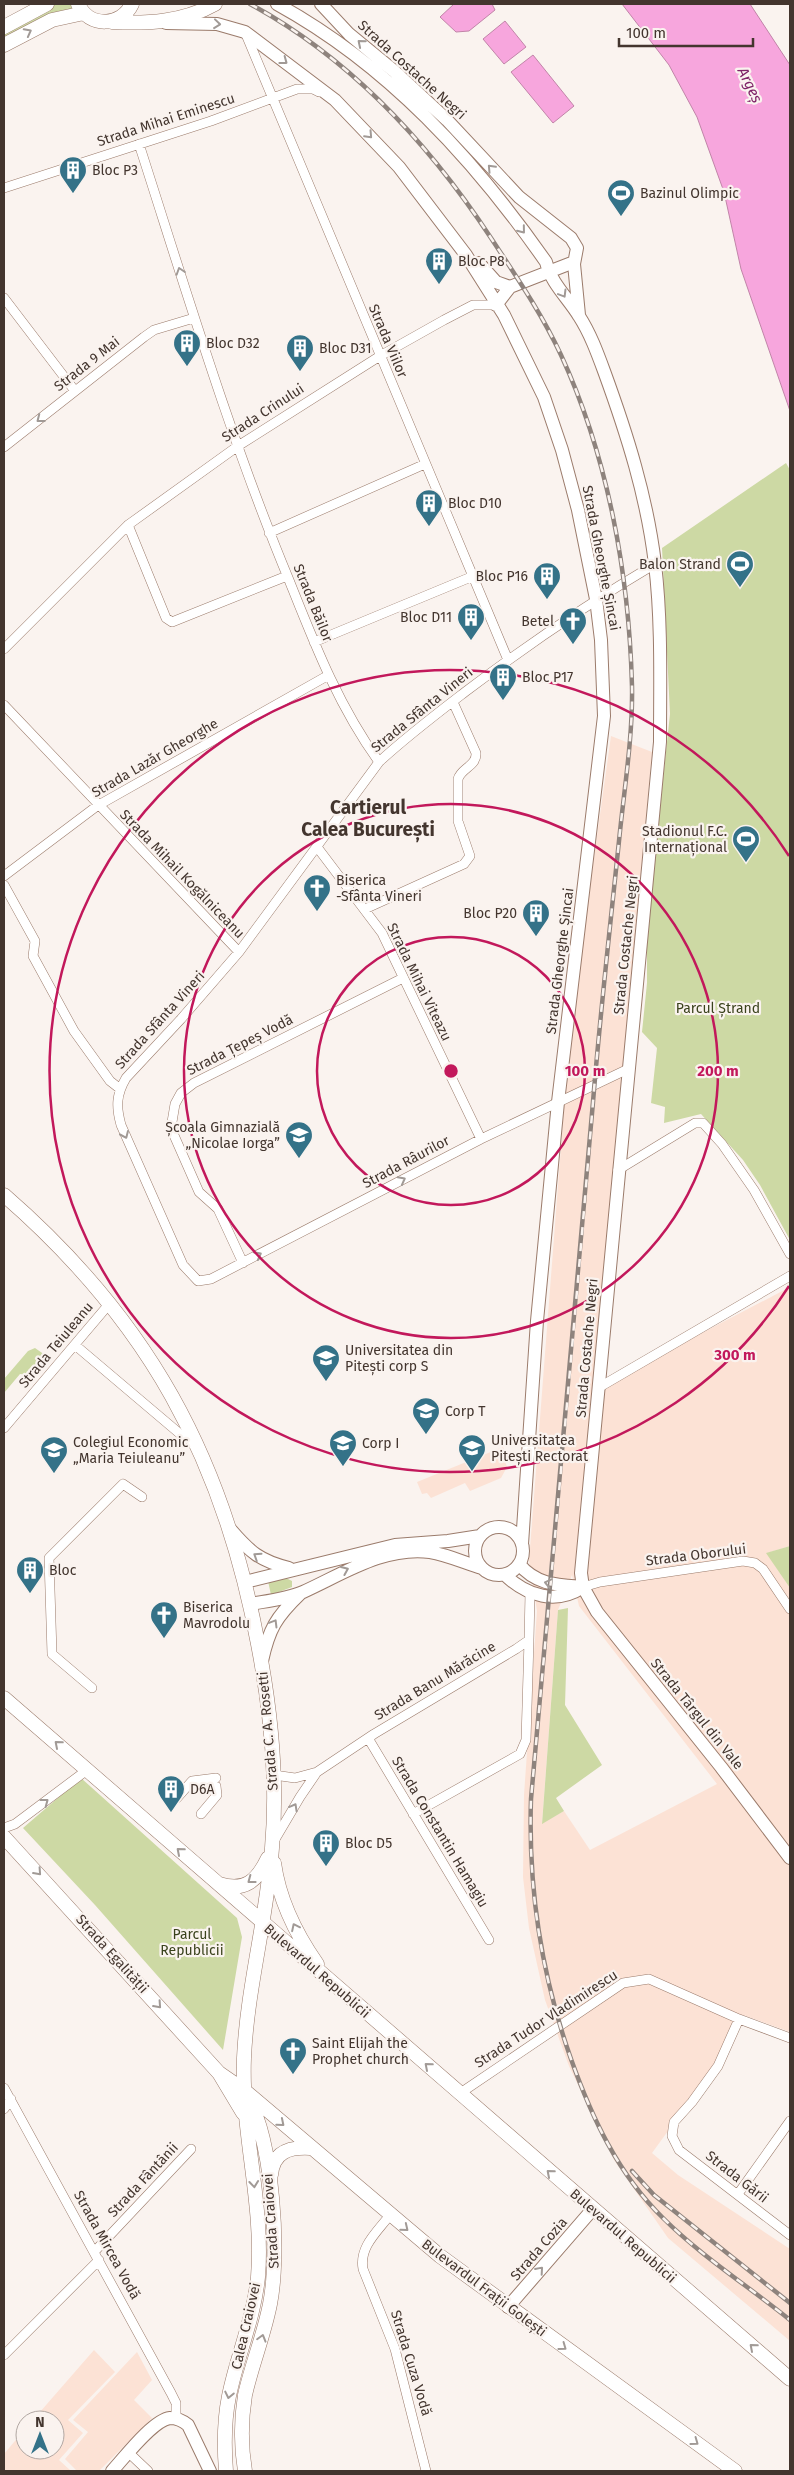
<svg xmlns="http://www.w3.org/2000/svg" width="794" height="2475" viewBox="0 0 794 2475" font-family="'Fira Sans',sans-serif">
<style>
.built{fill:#fce2d5;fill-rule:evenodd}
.green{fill:#cdd9a4}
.water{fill:#f7a6dd;stroke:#c184a8}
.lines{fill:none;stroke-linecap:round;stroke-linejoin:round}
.street-casing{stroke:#9b7b6b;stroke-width:10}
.secondary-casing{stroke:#9b7b6b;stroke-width:14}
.primary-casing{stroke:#9b7b6b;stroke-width:15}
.street{stroke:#fff;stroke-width:9}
.secondary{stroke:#fff;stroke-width:12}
.primary{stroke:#fff;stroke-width:14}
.rail-casing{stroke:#8e837d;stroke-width:4.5}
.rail{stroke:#faf3ef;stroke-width:2.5;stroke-dasharray:8;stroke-linecap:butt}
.oneway{stroke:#a19a96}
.ring{fill:none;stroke:#c2185b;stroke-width:2.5}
.labels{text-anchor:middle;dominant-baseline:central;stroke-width:4.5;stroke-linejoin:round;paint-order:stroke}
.street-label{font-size:14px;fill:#43352e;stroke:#faf3ef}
.poi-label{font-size:14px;fill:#43352e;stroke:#faf3ef;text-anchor:start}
.park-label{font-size:14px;fill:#3a421c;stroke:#faf3ef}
.water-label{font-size:15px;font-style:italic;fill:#7f2368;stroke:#faf3ef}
.district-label{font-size:19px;font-weight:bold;fill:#43352e;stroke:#faf3ef}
.centre{fill:#c2185b;stroke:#faf3ef;stroke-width:2.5}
.ring-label{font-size:15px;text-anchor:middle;font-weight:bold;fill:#c2185b;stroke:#faf3ef;stroke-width:4.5;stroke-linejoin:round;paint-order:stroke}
</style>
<rect width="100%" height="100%" fill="#faf3ef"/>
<path class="built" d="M611 736 652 752 593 1390 790 1287V1546L767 1553 790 1588V2032L743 2015 700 2087 652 2153 678 2175 790 2249V2341L668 2238 614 2160 569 2066 545 2000 529 1928 523 1877 524 1795 537 1611 529 1561 564 1108 586 915ZM572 1575 579 1606 717 1784 590 1850 564 1811 542 1823 558 1610Z
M503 1447 507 1456 504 1458 507 1467 501 1478 470 1491 465 1483 431 1498 427 1493 422 1494 417 1482Z
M94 2350 115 2372 68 2420 83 2433 59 2460 71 2471H4V2454L25 2429V2450H55V2420H33Z
M137 2352 152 2380 134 2400 152 2418 99 2471H77L65 2459 88 2432 73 2420Z"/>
<path class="green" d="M47 4H78L81 9 4 45V27Z
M786 463 790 470V1240L760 1185 743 1160 701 1114 664 1123 665 1107 651 1103 657 1048 642 1032 647 983V928L670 714 662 548Z
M35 1348 45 1355 43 1366 30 1375 20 1374 4 1393V1379L28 1351Z
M790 1546V1588L766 1553Z
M286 1578 292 1581V1587L271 1595 268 1581Z
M568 1608 565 1705 602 1765 556 1798 564 1811 542 1824 558 1610Z
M81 1778 237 1918 242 1937 223 2050 95 1905 23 1828Z"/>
<path class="water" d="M454 4H492L495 10 469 31 456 32 440 17Z
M622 4H750L790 65V411L741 269 724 192 697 117 669 65Z
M505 21 526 47 504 64 483 39Z
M533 55 574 106 553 123 511 72Z"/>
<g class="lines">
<g class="street-casing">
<path id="street" d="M245 32 508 660
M139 144C186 290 230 438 289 580 315 645 338 705 379 762
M4 188 211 121 297 89H313L319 92
M4 298 75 391
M4 447 144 337 154 330 194 318
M128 525 166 618 172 622 287 576
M269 533 425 464
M314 642 471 577
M4 649 128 525 238 446 380 356 444 320 473 305H496
M4 705 239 952
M317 847 382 933 481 1139
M4 876 97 806 327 676
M4 885 35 941 33 956 74 1031 110 1081 119 1088
M365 909 464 864 470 856 458 821V779C461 768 477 766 476 753L453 702
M628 1069 481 1139 211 1279 198 1281 183 1265 121 1125C116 1107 116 1095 126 1078L181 1019 239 952 379 762C406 737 435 715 465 692 526 646 589 603 655 564
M618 1170 695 1123H703L722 1144 754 1190 790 1254
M243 1263 218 1209 199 1192 173 1133 172 1122 175 1104 181 1093 194 1083 403 978
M75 1345 179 1433 194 1443
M598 1388 790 1276
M4 1428 110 1303
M583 1587 600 1582 743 1561 755 1563 763 1569 790 1609
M92 1688 52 1654 49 1558 123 1484 142 1497
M368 1738 489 1940
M274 1775 295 1778 317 1772 374 1734 516 1649 529 1640 530 1593
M177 1798 192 1781 216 1778
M201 1814 217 1795 216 1786
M413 1814 520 1754 526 1740 529 1640
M4 1828 15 1824 87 1770
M274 1841 300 1797 317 1772
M739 2019 718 2066 692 2102 674 2122 672 2136 679 2150 790 2235
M4 2088 171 2393 176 2403V2418
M459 2094 623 1983 649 1979 739 2019 790 2038
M4 2109 11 2099
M738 2194 790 2121
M390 2215C377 2232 359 2247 363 2269L395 2349 426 2471
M95 2251 191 2149
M4 2355 99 2260
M129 2453 148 2471"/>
</g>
<g class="secondary-casing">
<path id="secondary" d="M277 4C388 65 474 159 546 262 551 283 568 298 579 316 590 333 597 352 604 371 627 434 647 497 655 564 662 623 660 683 660 742L581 1573 583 1587 597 1612 721 1767 790 1858
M321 4 349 34 394 71 447 120 519 197 571 238 577 248 574 264 579 315
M166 23 217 24 245 32 335 100 399 167 466 255 504 315 544 397 562 450 578 510 596 599 601 640 604 716 558 1102 537 1321 522 1544
M479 263 496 282 510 287
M496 305 510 287 574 262
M475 1551a24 24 0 1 1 48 0a24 24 0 1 1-48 0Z
M231 1530C250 1552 260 1561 289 1568
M519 1564C536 1585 558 1585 583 1587
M505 1575C527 1596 556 1605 583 1587
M245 1582 395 1545 448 1541 480 1536
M250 1604C267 1601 287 1599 303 1592 343 1574 384 1546 430 1552 448 1555 465 1563 482 1568
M262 1661C269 1629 276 1617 300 1594
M508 2307 592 2210
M112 2471C124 2458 153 2420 170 2418 177 2418 183 2421 188 2425L210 2471"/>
</g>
<g class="primary-casing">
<path id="primary" d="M78 4C89 28 121 27 132 4
M112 22C148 24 183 22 215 4
M4 27 47 4
M4 45 52 20 84 13
M4 1195C148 1320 223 1457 258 1644 271 1711 278 1780 272 1848 267 1919 247 1988 244 2058 241 2132 264 2204 258 2277 254 2318 237 2356 229 2396 224 2421 224 2446 226 2471
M4 1698 790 2379
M4 1837 219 2073 243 2113
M274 1863C279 1899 296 1934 317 1964
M219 1884C245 1892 257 1881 268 1858
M219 2073 245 2091 440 2256 735 2471
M271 2175C273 2151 290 2147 310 2148
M245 2471C241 2447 241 2420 245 2395 252 2364 264 2335 270 2304 280 2253 273 2143 248 2098"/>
</g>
<use href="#street" class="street"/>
<use href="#secondary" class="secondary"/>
<use href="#primary" class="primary"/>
<g class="rail-casing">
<path id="rail" d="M250 4C350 58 429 144 491 238 516 276 542 314 561 355 608 457 629 574 632 686 633 737 624 790 619 841 610 928 600 1015 593 1102 574 1335 552 1567 531 1799 528 1890 541 1974 571 2059 592 2118 618 2174 663 2218 701 2256 748 2286 790 2320
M632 2171 654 2195 790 2303"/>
</g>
<use href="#rail" class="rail"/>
</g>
<defs><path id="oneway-chevron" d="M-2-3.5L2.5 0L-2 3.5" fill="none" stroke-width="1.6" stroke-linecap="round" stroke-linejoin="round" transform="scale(1.25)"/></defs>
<g class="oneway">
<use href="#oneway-chevron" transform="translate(217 24) rotate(6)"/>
<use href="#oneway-chevron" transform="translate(28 32) rotate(-28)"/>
<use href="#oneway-chevron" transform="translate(361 43) rotate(-140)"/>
<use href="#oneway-chevron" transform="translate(284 61) rotate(37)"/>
<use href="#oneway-chevron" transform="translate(369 135) rotate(47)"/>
<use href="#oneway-chevron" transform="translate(491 168) rotate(-133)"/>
<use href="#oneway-chevron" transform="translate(522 230) rotate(51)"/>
<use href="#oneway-chevron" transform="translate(180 271) rotate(-108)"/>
<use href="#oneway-chevron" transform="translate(563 294) rotate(59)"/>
<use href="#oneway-chevron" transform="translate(40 419) rotate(142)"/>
<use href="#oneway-chevron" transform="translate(125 1135) rotate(66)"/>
<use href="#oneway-chevron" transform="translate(402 1180) rotate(-28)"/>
<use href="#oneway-chevron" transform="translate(258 1255) rotate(-28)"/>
<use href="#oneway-chevron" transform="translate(257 1556) rotate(-147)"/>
<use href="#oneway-chevron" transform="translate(345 1570) rotate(-23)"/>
<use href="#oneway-chevron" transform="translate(548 1583) rotate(-167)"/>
<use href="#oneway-chevron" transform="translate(274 1623) rotate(-59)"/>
<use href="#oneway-chevron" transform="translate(58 1744) rotate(-139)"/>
<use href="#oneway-chevron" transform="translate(45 1802) rotate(-37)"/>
<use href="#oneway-chevron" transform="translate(294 1807) rotate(-61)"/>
<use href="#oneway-chevron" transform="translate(180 1851) rotate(-139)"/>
<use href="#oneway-chevron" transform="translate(38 1872) rotate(48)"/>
<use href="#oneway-chevron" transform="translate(251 1880) rotate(143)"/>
<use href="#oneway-chevron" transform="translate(295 1927) rotate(-116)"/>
<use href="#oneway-chevron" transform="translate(158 2005) rotate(48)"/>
<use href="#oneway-chevron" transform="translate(428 2066) rotate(-139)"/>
<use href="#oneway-chevron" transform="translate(281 2123) rotate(40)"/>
<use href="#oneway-chevron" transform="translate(550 2173) rotate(-139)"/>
<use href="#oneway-chevron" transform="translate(254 2184) rotate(84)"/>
<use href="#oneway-chevron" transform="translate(405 2228) rotate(39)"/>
<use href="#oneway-chevron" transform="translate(540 2270) rotate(-49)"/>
<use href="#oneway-chevron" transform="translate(262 2338) rotate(-74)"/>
<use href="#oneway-chevron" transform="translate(563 2347) rotate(36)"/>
<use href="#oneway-chevron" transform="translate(753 2347) rotate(-139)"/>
<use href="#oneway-chevron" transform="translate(229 2395) rotate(102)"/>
<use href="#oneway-chevron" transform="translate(695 2442) rotate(36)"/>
</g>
<g class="ring">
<circle cx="451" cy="1071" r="134"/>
<circle cx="451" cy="1071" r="267"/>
<path d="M789 1286A401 401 0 1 1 789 856"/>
</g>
<defs>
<g id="building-pin" transform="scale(1.4375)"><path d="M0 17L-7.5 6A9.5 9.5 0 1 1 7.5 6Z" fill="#347288" stroke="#faf3ef"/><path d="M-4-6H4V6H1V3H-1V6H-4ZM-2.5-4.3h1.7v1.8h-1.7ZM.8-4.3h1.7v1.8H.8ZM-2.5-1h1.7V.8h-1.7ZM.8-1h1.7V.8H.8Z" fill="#fff"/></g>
<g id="stadium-pin" transform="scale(1.4375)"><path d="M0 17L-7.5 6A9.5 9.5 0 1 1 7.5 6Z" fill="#347288" stroke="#faf3ef"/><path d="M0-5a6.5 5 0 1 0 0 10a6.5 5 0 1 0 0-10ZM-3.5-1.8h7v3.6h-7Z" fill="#fff"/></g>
<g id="church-pin" transform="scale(1.4375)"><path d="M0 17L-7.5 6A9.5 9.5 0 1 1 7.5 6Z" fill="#347288" stroke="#faf3ef"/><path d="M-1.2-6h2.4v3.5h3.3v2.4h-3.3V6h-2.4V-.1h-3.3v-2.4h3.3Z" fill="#fff"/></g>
<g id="school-pin" transform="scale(1.4375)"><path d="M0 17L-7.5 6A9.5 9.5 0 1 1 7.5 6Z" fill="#347288" stroke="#faf3ef"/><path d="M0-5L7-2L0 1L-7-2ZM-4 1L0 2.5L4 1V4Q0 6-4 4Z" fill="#fff"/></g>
<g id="university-pin" transform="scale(1.4375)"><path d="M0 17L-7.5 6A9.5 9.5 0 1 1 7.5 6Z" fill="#347288" stroke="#faf3ef"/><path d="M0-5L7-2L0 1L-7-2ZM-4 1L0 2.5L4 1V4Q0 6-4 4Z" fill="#fff"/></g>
</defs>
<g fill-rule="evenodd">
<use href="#building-pin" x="73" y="170"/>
<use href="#stadium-pin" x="621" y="193"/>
<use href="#building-pin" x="439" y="261"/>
<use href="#building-pin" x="187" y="343"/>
<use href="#building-pin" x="300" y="348"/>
<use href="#building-pin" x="429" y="503"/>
<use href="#stadium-pin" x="740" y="564"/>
<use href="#building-pin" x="547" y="576"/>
<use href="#building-pin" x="471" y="617"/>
<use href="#church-pin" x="573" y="621"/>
<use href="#building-pin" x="503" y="677"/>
<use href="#stadium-pin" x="746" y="839"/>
<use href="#church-pin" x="317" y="888"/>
<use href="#building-pin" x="536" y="913"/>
<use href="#school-pin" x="299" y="1135"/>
<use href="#university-pin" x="326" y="1358"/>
<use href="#university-pin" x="426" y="1411"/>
<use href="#university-pin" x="343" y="1443"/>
<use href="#university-pin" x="472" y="1448"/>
<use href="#school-pin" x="54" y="1450"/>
<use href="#building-pin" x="30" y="1570"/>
<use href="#church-pin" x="164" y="1615"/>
<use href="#building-pin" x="171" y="1789"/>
<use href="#building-pin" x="326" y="1843"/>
<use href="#church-pin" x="293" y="2051"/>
</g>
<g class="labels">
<g class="street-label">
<text transform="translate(412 70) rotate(42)">Strada Costache Negri</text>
<text transform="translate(166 120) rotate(-18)">Strada Mihai Eminescu</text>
<text transform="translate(388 341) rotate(67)">Strada Viilor</text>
<text transform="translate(87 364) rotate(-38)">Strada 9 Mai</text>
<text transform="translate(263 413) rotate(-33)">Strada Crinului</text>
<text transform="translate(601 558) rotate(79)">Strada Gheorghe Șincai</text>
<text transform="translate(313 603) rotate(68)">Strada Băilor</text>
<text transform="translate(422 710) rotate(-39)">Strada Sfânta Vineri</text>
<text transform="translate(155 758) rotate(-30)">Strada Lazăr Gheorghe</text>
<text transform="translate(182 874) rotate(46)">Strada Mihail Kogălniceanu</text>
<text transform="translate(626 945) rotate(-84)">Strada Costache Negri</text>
<text transform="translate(560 961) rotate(-83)">Strada Gheorghe Șincai</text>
<text transform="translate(419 982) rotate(64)">Strada Mihai Viteazu</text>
<text transform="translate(160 1020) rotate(-48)">Strada Sfânta Vineri</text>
<text transform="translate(240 1045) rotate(-27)">Strada Țepeș Vodă</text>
<text transform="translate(406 1162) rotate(-28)">Strada Râurilor</text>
<text transform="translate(56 1345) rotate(-50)">Strada Teiuleanu</text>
<text transform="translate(587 1348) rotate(-85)">Strada Costache Negri</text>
<text transform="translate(696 1555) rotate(-7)">Strada Oborului</text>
<text transform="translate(435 1681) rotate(-31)">Strada Banu Mărăcine</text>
<text transform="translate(697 1714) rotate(51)">Strada Târgul din Vale</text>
<text transform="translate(268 1731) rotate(-95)">Strada C. A. Rosetti</text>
<text transform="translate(440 1832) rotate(59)">Strada Constantin Hamagiu</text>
<text transform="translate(112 1954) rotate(48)">Strada Egalității</text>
<text transform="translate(317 1971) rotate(41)">Bulevardul Republicii</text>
<text transform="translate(546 2019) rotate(-33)">Strada Tudor Vladimirescu</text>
<text transform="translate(737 2177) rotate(38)">Strada Gării</text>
<text transform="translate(143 2180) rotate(-47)">Strada Fântânii</text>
<text transform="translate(271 2221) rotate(-94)">Strada Craiovei</text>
<text transform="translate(623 2236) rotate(41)">Bulevardul Republicii</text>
<text transform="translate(107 2245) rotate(61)">Strada Mircea Vodă</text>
<text transform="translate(539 2249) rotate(-49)">Strada Cozia</text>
<text transform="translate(484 2288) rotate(37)">Bulevardul Frații Golești</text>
<text transform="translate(246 2326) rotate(-77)">Calea Craiovei</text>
<text transform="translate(411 2363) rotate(73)">Strada Cuza Vodă</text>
</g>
<g class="poi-label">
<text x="92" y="170">Bloc P3</text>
<text x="640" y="193">Bazinul Olimpic</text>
<text x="458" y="261">Bloc P8</text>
<text x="206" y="343">Bloc D32</text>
<text x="319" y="348">Bloc D31</text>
<text x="448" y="503">Bloc D10</text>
<text x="721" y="564" text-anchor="end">Balon Strand</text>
<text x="528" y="576" text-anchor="end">Bloc P16</text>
<text x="452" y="617" text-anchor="end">Bloc D11</text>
<text x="554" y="621" text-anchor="end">Betel</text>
<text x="522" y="677">Bloc P17</text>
<text x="727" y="831" text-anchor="end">Stadionul F.C.<tspan x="727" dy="16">Internațional</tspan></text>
<text x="336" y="880">Biserica<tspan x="336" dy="16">-Sfânta Vineri</tspan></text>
<text x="517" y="913" text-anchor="end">Bloc P20</text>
<text x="280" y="1127" text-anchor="end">Școala Gimnazială<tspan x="280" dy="16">„Nicolae Iorga”</tspan></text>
<text x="345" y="1350">Universitatea din<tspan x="345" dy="16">Pitești corp S</tspan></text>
<text x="445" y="1411">Corp T</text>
<text x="491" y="1440">Universitatea<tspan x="491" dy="16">Pitești Rectorat</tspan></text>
<text x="73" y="1442">Colegiul Economic<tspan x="73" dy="16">„Maria Teiuleanu”</tspan></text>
<text x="362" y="1443">Corp I</text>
<text x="49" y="1570">Bloc</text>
<text x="183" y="1607">Biserica<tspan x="183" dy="16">Mavrodolu</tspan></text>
<text x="190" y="1789">D6A</text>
<text x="345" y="1843">Bloc D5</text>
<text x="312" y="2043">Saint Elijah the<tspan x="312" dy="16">Prophet church</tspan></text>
</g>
<g class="park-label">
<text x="718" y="1008">Parcul Ștrand</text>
<text x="192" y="1934">Parcul<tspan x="192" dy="16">Republicii</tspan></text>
</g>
<g class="water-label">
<text transform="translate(750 85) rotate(64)">Argeș</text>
</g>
<g class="district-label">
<text x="368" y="807">Cartierul<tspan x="368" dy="22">Calea București</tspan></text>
</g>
</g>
<circle cx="451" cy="1071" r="8" class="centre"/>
<g class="ring-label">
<text x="585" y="1076">100 m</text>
<text x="718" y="1076">200 m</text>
<text x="735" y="1360">300 m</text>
</g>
<rect width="794" height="2475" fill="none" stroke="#43352e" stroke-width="10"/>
<g transform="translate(40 2435)"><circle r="24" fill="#faf3ef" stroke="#b1a7a2"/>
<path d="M0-4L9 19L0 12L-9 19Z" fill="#347288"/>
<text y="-8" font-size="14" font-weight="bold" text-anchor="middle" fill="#43352e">N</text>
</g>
<path d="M619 38v8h134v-8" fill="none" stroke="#43352e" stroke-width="2.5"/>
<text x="626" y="38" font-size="15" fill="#43352e" stroke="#faf3ef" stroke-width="4" paint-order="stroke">100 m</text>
</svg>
